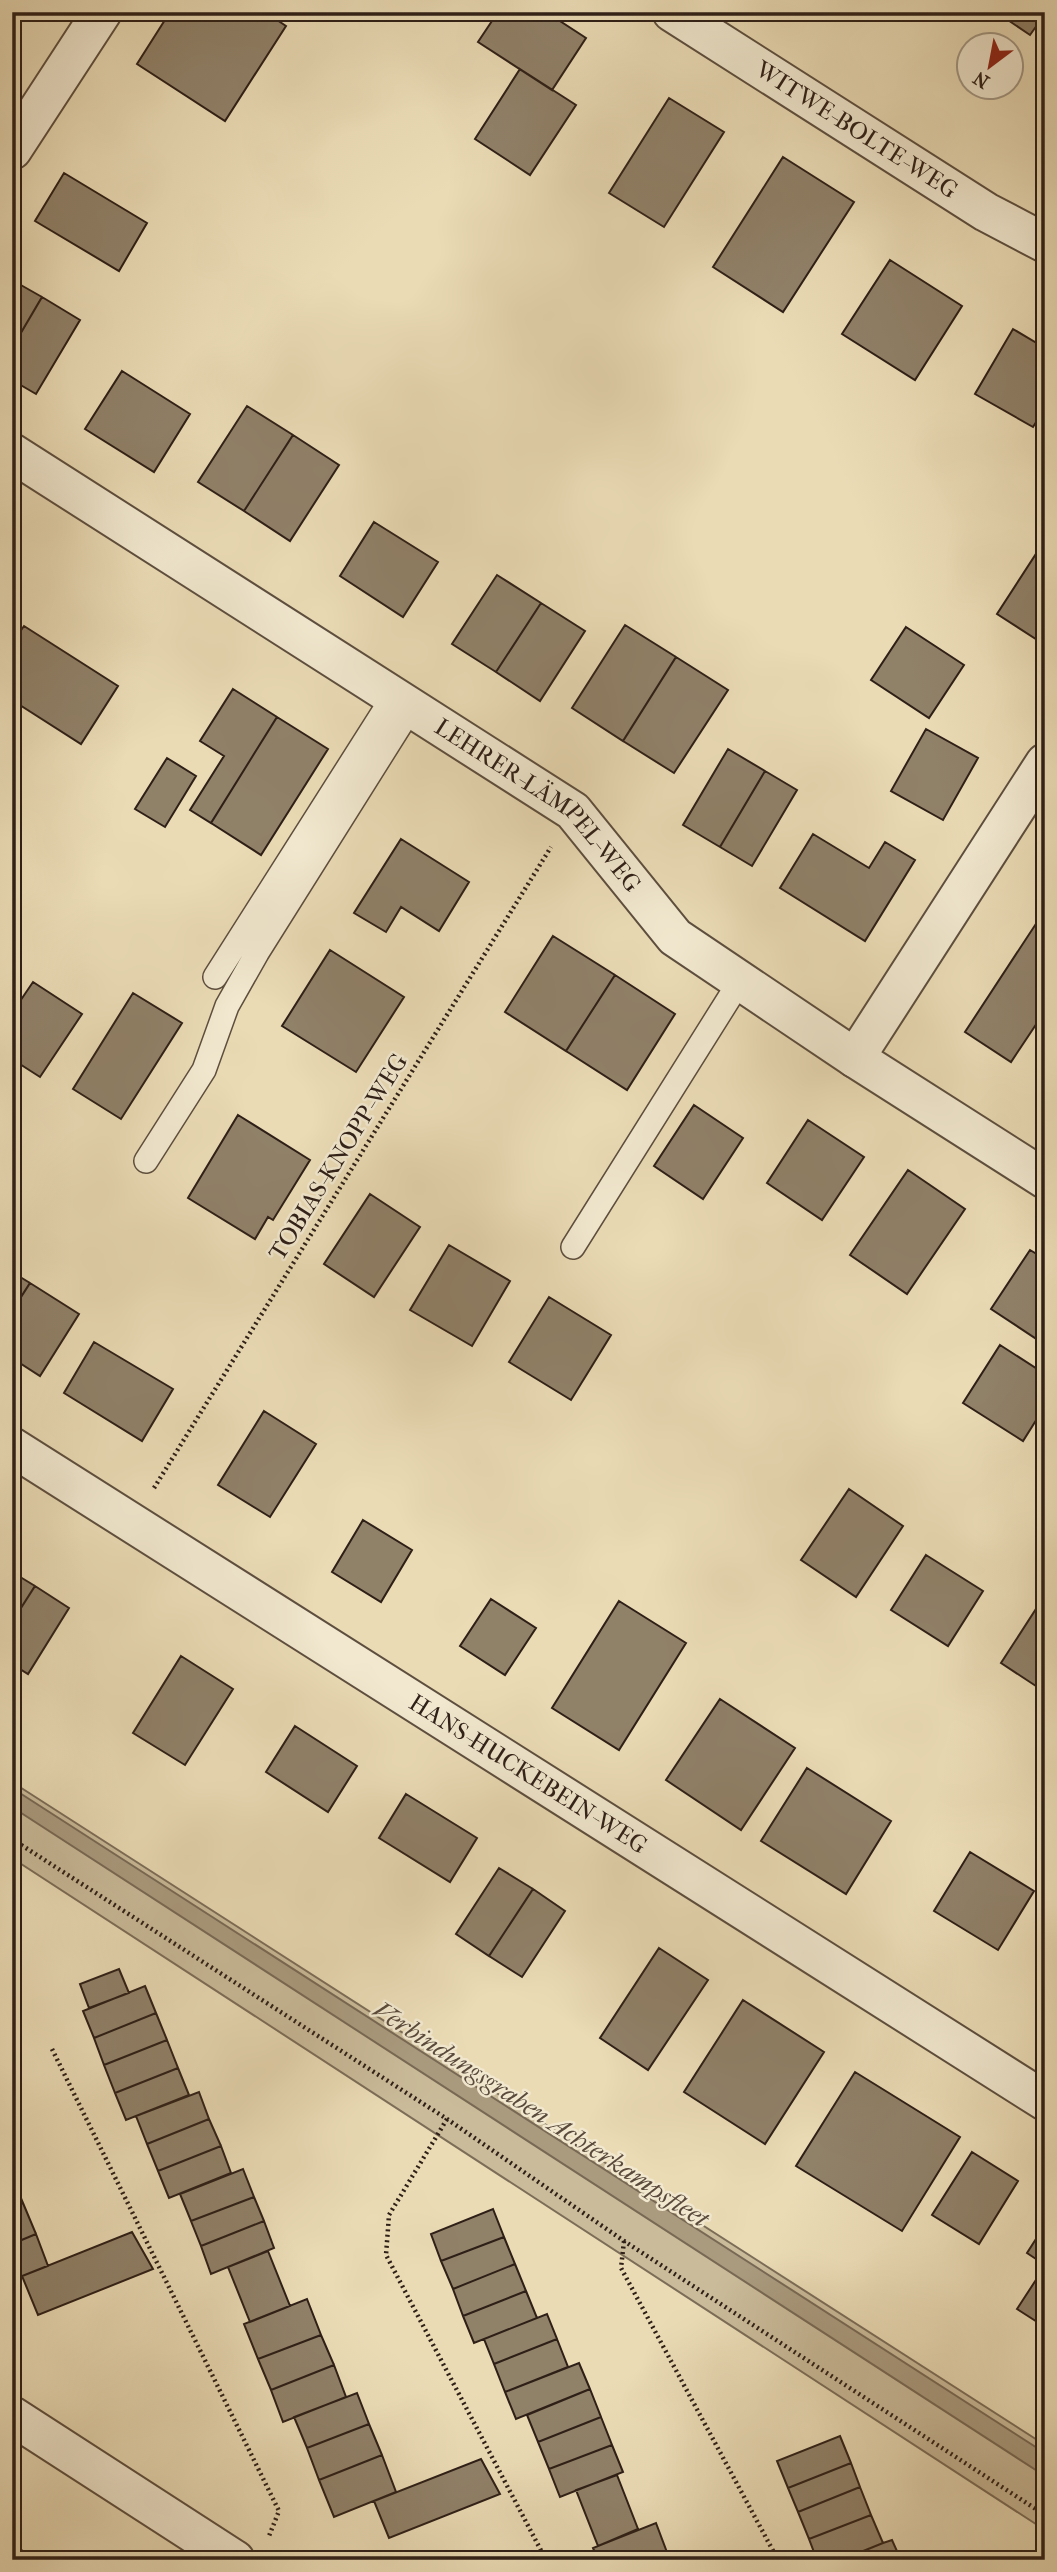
<svg xmlns="http://www.w3.org/2000/svg" width="1057" height="2572" viewBox="0 0 1057 2572" font-family="'IM FELL French Canon',serif">
<style>
.green{fill:#cabb9a;stroke:#7c6d58;stroke-width:2}
.water{fill:#aa9b7f;stroke:#786955;stroke-width:2}
.building{fill:#908169;stroke:#2e1f17;stroke-width:2}
.lines{fill:none;stroke-linecap:round;stroke-linejoin:round}
.service-casing{stroke:#5d4e3e;stroke-width:26}
.minor-casing{stroke:#5d4e3e;stroke-width:42}
.path{stroke:#2e1f17;stroke-width:4.5;stroke-dasharray:2 3.5;stroke-linecap:butt}
.service{stroke:#f1e8cf;stroke-width:23}
.minor{stroke:#f1e8cf;stroke-width:38}
.labels{text-anchor:middle;dominant-baseline:central;stroke-width:5;stroke-linejoin:round;paint-order:stroke}
.street-label{font-size:24px;fill:#2e1f17;stroke:#f1e8cf}
.water-label{font-size:26px;font-style:italic;fill:#594a3b;stroke:#f1e8cf}
</style>
<rect width="100%" height="100%" fill="#eadbb5"/>
<filter id="stains"><feTurbulence type="fractalNoise" baseFrequency=".00286" numOctaves="4"/><feColorMatrix values="0 0 0 0 .2 0 0 0 0 .09 0 0 0 0 .02 0 0 0 .5 -.17"/></filter>
<radialGradient id="worn" r=".72"><stop offset=".6" stop-color="#630" stop-opacity="0"/><stop offset="1" stop-color="#630" stop-opacity=".3"/></radialGradient>
<path class="green" d="M12 1782 1045 2445V2530L12 1858Z"/>
<path class="water" d="M12 1788 1045 2453V2476L12 1807Z"/>
<path class="building" d="M170 12H265L286 26 225 121 137 64Z
M498 12H546L586 38 552 90 478 42Z
M996 12H1045V14L1030 35Z
M520 69 576 105 530 175 475 139Z
M669 98 724 132 664 227 609 193Z
M783 157 854 202 783 312 713 267Z
M64 173 147 223 119 271 35 221Z
M890 260 962 306 915 380 842 334Z
M12 280 42 297 12 348Z
M42 297 80 320 36 394 12 380V348Z
M1013 329 1045 348V408L1033 427 975 394Z
M122 371 190 414 154 472 85 429Z
M247 406 293 435 244 511 198 482Z
M293 435 339 465 290 541 244 511Z
M374 522 438 562 403 617 340 576Z
M1045 540V645L997 614Z
M497 575 541 603 496 672 452 644Z
M541 603 585 631 540 701 496 672Z
M625 625 676 657 623 741 572 708Z
M24 626 118 686 81 744 12 700V643Z
M906 627 964 665 929 718 871 680Z
M676 657 728 690 674 773 623 741Z
M233 689 277 717 211 823 190 810 224 756 200 741Z
M277 717 328 749 261 855 211 823Z
M926 729 978 758 943 820 891 791Z
M728 749 765 771 720 847 683 825Z
M167 758 196 776 165 827 135 809Z
M765 771 797 790 752 866 720 847Z
M813 834 869 868 885 842 915 860 865 941 780 888Z
M401 839 469 882 439 931 401 907 386 932 354 913Z
M1045 910V1011L1011 1062 965 1032Z
M553 936 615 975 566 1051 505 1012Z
M330 950 404 997 356 1072 282 1026Z
M615 975 675 1014 627 1090 566 1051Z
M33 982 82 1014 40 1077 12 1059V1013Z
M133 993 182 1023 121 1119 73 1089Z
M694 1105 743 1138 703 1199 654 1166Z
M238 1115 310 1160 273 1220 268 1217 255 1239 188 1198Z
M808 1120 864 1157 822 1220 767 1183Z
M908 1170 965 1209 907 1294 850 1255Z
M370 1194 420 1227 374 1297 324 1264Z
M449 1245 510 1281 472 1346 410 1310Z
M1030 1250 1045 1259V1336L1041 1342 991 1309Z
M12 1272 30 1283 12 1311Z
M30 1283 79 1314 40 1376 12 1358V1311Z
M549 1297 611 1335 571 1400 509 1362Z
M94 1342 173 1389 142 1441 64 1393Z
M1000 1345 1045 1374V1406L1023 1441 963 1403Z
M264 1411 316 1444 270 1517 218 1485Z
M849 1489 903 1526 856 1597 801 1560Z
M363 1520 412 1550 381 1602 332 1572Z
M926 1555 983 1591 948 1646 891 1610Z
M12 1572 35 1586 12 1622Z
M35 1586 69 1608 28 1674 12 1664V1622Z
M1045 1595V1692L1001 1663Z
M491 1599 536 1628 505 1675 460 1646Z
M619 1601 686 1643 619 1750 552 1708Z
M181 1656 233 1689 185 1765 133 1733Z
M720 1699 795 1748 741 1830 666 1780Z
M295 1726 357 1766 328 1812 266 1772Z
M807 1768 891 1821 846 1894 761 1841Z
M406 1794 477 1838 450 1882 379 1838Z
M970 1852 1034 1891 998 1950 934 1911Z
M499 1868 533 1889 489 1956 456 1934Z
M533 1889 565 1911 522 1977 489 1956Z
M659 1948 708 1980 648 2070 600 2038Z
M119 1969 129 1993 89 2008 80 1984Z
M145 1986 156 2013 94 2038 83 2011Z
M743 2000 824 2052 765 2144 684 2092Z
M156 2013 167 2040 104 2065 94 2038Z
M167 2040 178 2068 115 2093 104 2065Z
M178 2068 189 2095 126 2120 115 2093Z
M855 2072 960 2137 902 2231 796 2166Z
M199 2092 209 2119 147 2144 136 2116Z
M209 2119 221 2146 158 2171 147 2144Z
M221 2146 231 2173 169 2198 158 2171Z
M972 2152 1018 2181 979 2244 932 2215Z
M243 2169 254 2197 191 2221 180 2194Z
M12 2177 23 2203 12 2207Z
M254 2197 264 2221 201 2246 191 2221Z
M23 2203 36 2234 12 2244V2207Z
M493 2209 504 2237 441 2261 431 2234Z
M264 2221 274 2248 211 2274 201 2246Z
M1045 2225V2265L1027 2253Z
M132 2232 153 2269 38 2315 22 2276Z
M36 2234 48 2266 12 2280V2244Z
M504 2237 515 2264 453 2289 441 2261Z
M268 2251 290 2306 250 2322 228 2267Z
M515 2264 526 2291 463 2316 453 2289Z
M1045 2266V2327L1017 2309Z
M526 2291 537 2318 474 2343 463 2316Z
M307 2299 321 2335 258 2359 244 2324Z
M547 2314 557 2339 494 2364 484 2339Z
M321 2335 334 2365 271 2390 258 2359Z
M557 2339 568 2367 505 2392 494 2364Z
M579 2363 590 2389 516 2419 505 2392Z
M334 2365 346 2397 283 2422 271 2390Z
M590 2389 601 2417 538 2442 527 2415Z
M357 2393 369 2424 307 2448 294 2417Z
M601 2417 612 2445 549 2469 538 2442Z
M369 2424 382 2455 319 2480 307 2448Z
M840 2436 851 2463 788 2488 777 2461Z
M612 2445 623 2472 560 2497 549 2469Z
M382 2455 396 2492 334 2517 319 2480Z
M481 2459 500 2494 389 2538 374 2501Z
M851 2463 860 2487 798 2512 788 2488Z
M617 2475 638 2529 598 2546 576 2490Z
M860 2487 871 2515 809 2539 798 2512Z
M871 2515 883 2543 841 2560H817L809 2539Z
M656 2523 668 2555 656 2560H598L593 2548Z
M892 2540 901 2560H841L883 2543Z
M12 2544 37 2560H12Z"/>
<g class="lines">
<g class="service-casing">
<path id="service" d="M215 977 393 697
M146 1161 204 1070 227 1006 257 953 411 708
M573 1247 740 981"/>
</g>
<g class="minor-casing">
<g id="minor">
<path id="s1" d="M672 12 986 212 1045 243"/>
<path d="M12 150 102 12"/>
<path id="s2" d="M12 453 573 811 675 937 855 1058 1045 1179"/>
<path d="M855 1058 1045 763"/>
<path id="s3" d="M12 1447 1045 2101"/>
<path d="M12 2416 235 2560"/>
</g>
</g>
<path class="path" d="M154 1488 551 847
M12 1839 447 2119 624 2241 1045 2515
M52 2049 279 2511 269 2536
M447 2119 389 2215 386 2255 546 2560
M624 2241 621 2268 778 2560"/>
<use href="#service" class="service"/>
<use href="#minor" class="minor"/>
</g>
<g class="labels">
<g class="street-label">
<text stroke="none"><textPath href="#s1" startOffset="219">WITWE-BOLTE-WEG</textPath></text>
<text stroke="none"><textPath href="#s2" startOffset="635">LEHRER-LÄMPEL-WEG</textPath></text>
<text transform="translate(338 1157) rotate(-58)">TOBIAS-KNOPP-WEG</text>
<text stroke="none"><textPath href="#s3" startOffset="611">HANS-HUCKEBEIN-WEG</textPath></text>
</g>
<g class="water-label">
<text transform="translate(541 2114) rotate(33)">Verbindungsgraben Achterkampsfleet</text>
</g>
</g>
<rect width="1057" height="2572" fill="none" stroke="#eadbb5" stroke-width="42"/>
<rect x="14" y="14" width="1029" height="2544" fill="none" stroke="#2e1f17" stroke-width="3.5"/>
<rect x="21" y="21" width="1015" height="2530" fill="none" stroke="#2e1f17" stroke-width="2"/>
<g transform="translate(990 66) rotate(212)"><circle r="33" fill="#f1e8cf" stroke="#a39885" stroke-width="2"/>
<path d="M0-5L12 26L0 18L-12 26Z" fill="#8f2418"/>
<text y="-10" font-size="19" font-weight="bold" text-anchor="middle" fill="#2e1f17">N</text>
</g>
<rect width="100%" height="100%" filter="url(#stains)"/>
<rect width="100%" height="100%" fill="url(#worn)"/>
</svg>
